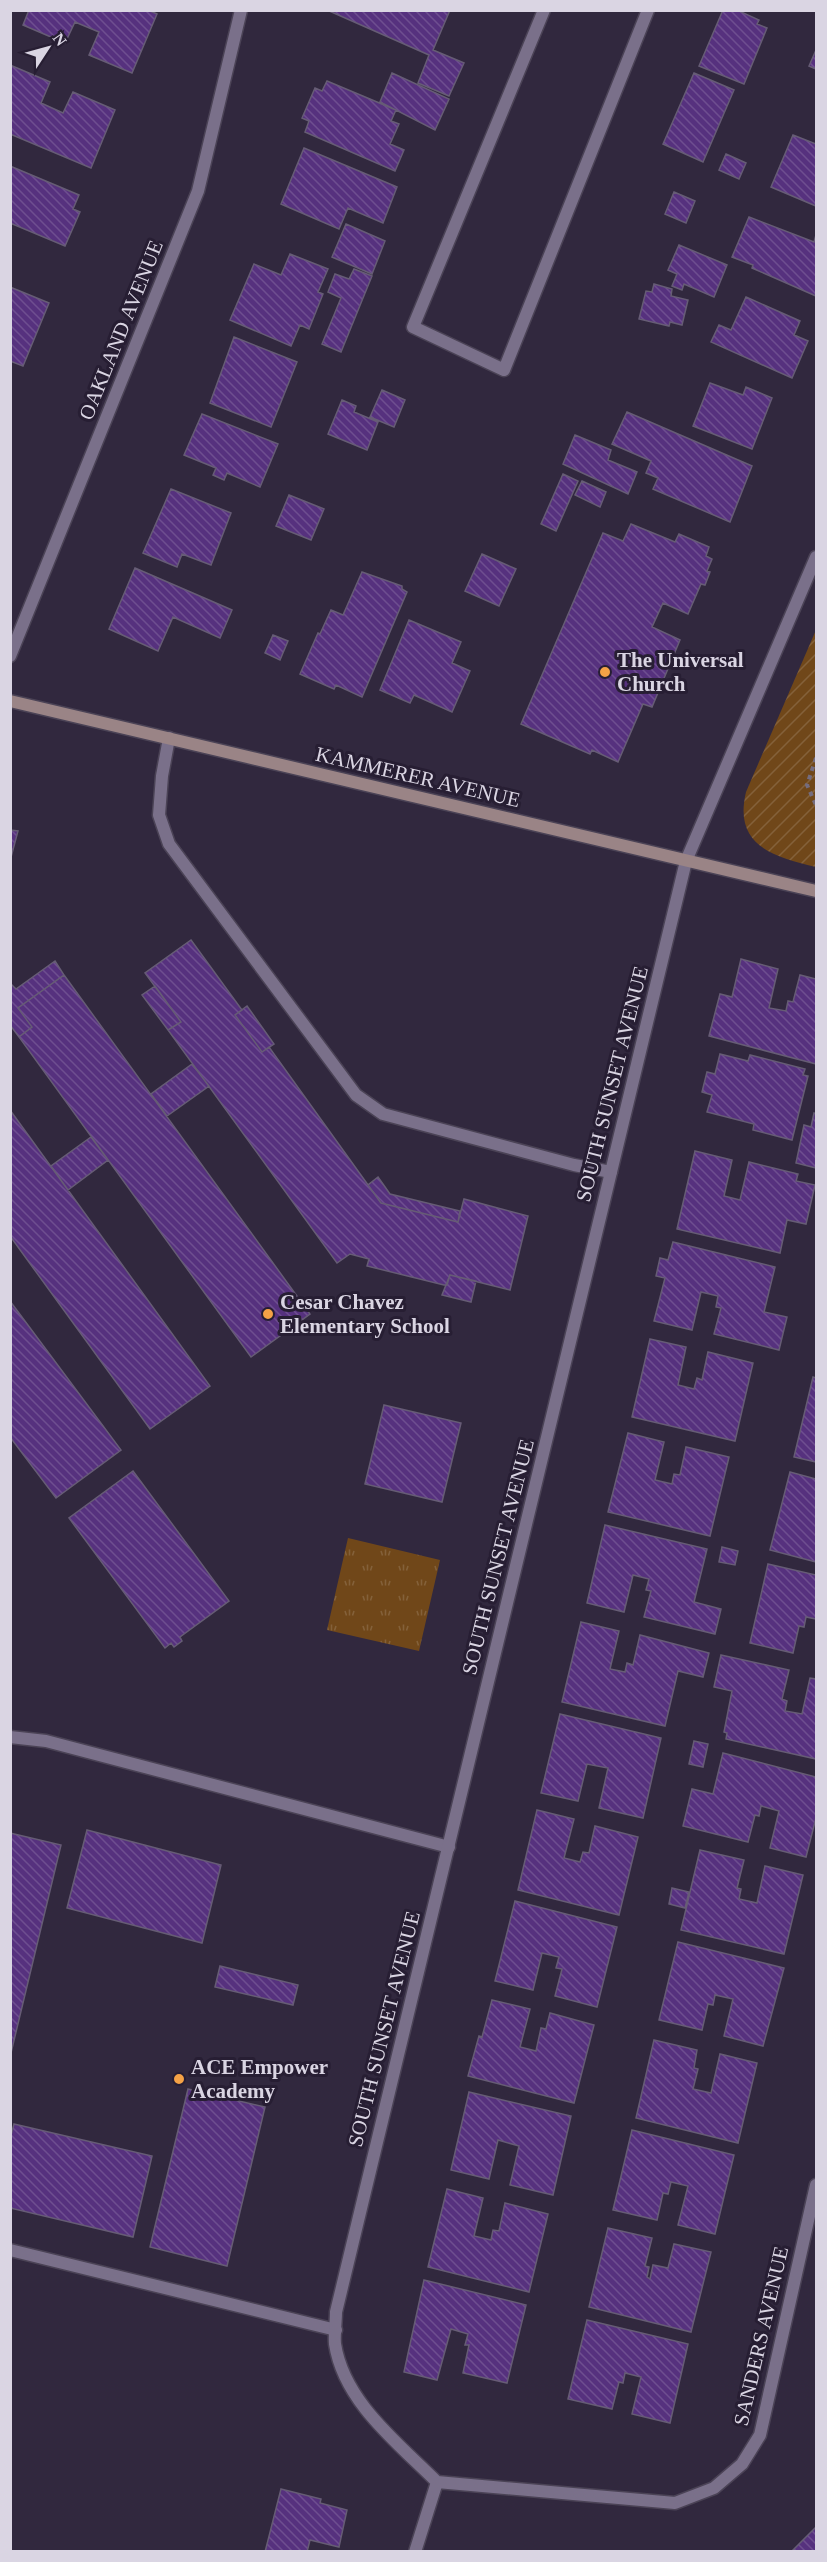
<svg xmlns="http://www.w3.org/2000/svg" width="827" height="2562" viewBox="0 0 827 2562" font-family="'Times New Roman',serif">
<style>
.grass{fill:url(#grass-tufts)}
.garden{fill:url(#garden-furrows)}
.building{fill:url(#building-back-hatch);stroke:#665c75;stroke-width:1.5}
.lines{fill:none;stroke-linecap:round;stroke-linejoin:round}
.lane-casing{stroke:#4b4356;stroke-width:15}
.street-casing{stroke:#4b4356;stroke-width:15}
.secondary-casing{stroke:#4b4356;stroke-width:15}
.path{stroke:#746c7f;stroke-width:4;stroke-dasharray:4.5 4.5;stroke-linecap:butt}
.lane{stroke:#7a708a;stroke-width:12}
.street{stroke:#7a708a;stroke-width:12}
.secondary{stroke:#9a8486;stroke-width:12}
.poi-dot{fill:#f5a246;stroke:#271e33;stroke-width:2}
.labels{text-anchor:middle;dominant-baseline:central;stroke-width:6;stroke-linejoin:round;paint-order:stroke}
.street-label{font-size:21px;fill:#dad5e3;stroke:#271e33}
.poi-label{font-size:21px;font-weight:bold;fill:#dad5e3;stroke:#271e33;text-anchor:start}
</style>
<defs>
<pattern id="grass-tufts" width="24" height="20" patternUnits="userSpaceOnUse" patternTransform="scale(1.5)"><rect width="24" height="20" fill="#704719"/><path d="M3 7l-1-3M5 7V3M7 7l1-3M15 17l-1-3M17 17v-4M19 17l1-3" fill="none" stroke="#84613a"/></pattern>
<pattern id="garden-furrows" width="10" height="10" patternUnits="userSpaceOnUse" patternTransform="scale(1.5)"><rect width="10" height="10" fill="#704719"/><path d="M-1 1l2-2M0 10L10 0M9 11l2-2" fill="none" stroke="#84613a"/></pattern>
<pattern id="building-back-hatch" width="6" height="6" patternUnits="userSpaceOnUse" patternTransform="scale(1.5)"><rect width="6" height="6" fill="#56317e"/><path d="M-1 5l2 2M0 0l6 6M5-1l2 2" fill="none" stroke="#6e4e90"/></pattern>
</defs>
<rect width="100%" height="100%" fill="#31283e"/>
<path class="grass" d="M348 1538 440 1560 419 1651 327 1630Z"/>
<path class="garden" d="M816 630V867C774 857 733 846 746 792Z"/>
<path class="building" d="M29 10H148L157 14 132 73 89 55 99 32 75 22 65 43 23 25Z
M327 10H450L433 50 464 63 449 96 418 83 429 55Z
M723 10H737L759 20 757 24 767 28 744 84 699 66Z
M816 50V69L809 66Z
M10 65 50 82 41 103 63 113 73 92 115 110 91 168 10 134Z
M392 73 449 99 435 130 380 102Z
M694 73 734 90 703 162 663 144Z
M327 81 396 110 391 121 399 124 390 144 404 150 395 171 305 132 309 121 302 118 315 88 322 91Z
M793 135 816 144V206L771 187Z
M304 148 397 187 383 223 348 208 339 229 281 204Z
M726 154 746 163 739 179 719 170Z
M10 166 79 195 73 209 80 212 65 246 10 223Z
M674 192 695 201 686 223 665 214Z
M749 217 814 242 816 235V296L752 268 753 265 732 257Z
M346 224 385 241 372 274 332 257Z
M679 245 727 265 714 297 684 284 682 290 672 286 677 274 668 270Z
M290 254 328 269 318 292 323 294 309 329 300 325 291 346 230 320 254 264 281 275Z
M354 269 372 276 341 352 322 344 341 298 328 292 335 274 349 279Z
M654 284 672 289 671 296 688 300 682 325 670 322 669 326 639 319 646 291 652 292Z
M10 287 49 303 23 366 10 361Z
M746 297 800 321 794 335 808 341 792 378 711 342 719 325 731 330Z
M234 337 297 362 271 427 210 403Z
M710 383 743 395 746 387 772 398 752 449 693 426Z
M382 390 405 400 394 427 370 417Z
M342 400 356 406 354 412 378 422 367 450 328 434Z
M627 412 752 466 730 522 653 489 658 478 646 473 651 461 612 444Z
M202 414 278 444 260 487 227 473 224 480 213 475 216 468 184 455Z
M575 435 611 450 608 460 637 472 628 494 563 464Z
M563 474 578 481 556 531 541 524Z
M582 481 606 492 600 507 575 495Z
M171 489 231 513 211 565 182 554 177 567 143 553Z
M289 495 324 509 311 540 276 526Z
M631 524 675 542 679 534 709 547 706 556 712 559 707 571 710 572 705 585 701 584 688 614 663 603 652 627 680 640 652 707 643 704 618 762 592 750 590 754 521 724 603 533 623 541Z
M482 554 516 569 499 606 465 591Z
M135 568 232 610 220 638 173 617 158 651 109 629Z
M362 572 402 586V589L407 592 362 697 336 685 334 689 300 674 318 633 320 634 331 610 343 615Z
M409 620 461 642 452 663 470 671 452 712 414 695 410 703 380 690Z
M273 635 288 641 280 660 265 653Z
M10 830 18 831 10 861Z
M191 940 242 1010 235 1015 262 1052 269 1047 381 1203 458 1222 464 1199 528 1216 510 1290 450 1275 447 1285H444L367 1266 369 1259 350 1254 337 1263 168 1030 181 1022 145 973Z
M741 959 778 969 769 1008 786 1011 788 1001 793 1002 800 975 816 979V1064L709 1036 720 994 732 997Z
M55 961 64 975 18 1008 32 1027 19 1037 10 1025V983L16 989Z
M64 975 310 1314 251 1357 19 1037 32 1027 18 1008Z
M155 986 181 1022 168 1030 142 995Z
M247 1006 274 1044 262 1052 235 1015Z
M720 1054 748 1061 750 1055 805 1069 803 1075 808 1076 792 1140 753 1130 754 1124 707 1112 712 1095 702 1092 707 1072 715 1074Z
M192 1064 209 1086 167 1116 151 1094Z
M10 1110 210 1386 150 1429 10 1236Z
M814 1113 816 1114V1168L796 1163 804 1125 811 1127Z
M91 1137 108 1160 68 1190 51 1166Z
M695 1151 732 1160 724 1196 740 1200 749 1162 798 1174 796 1181 815 1185 806 1224 787 1220 780 1253 677 1229Z
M378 1177 390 1194 460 1211 458 1222 381 1203 368 1185Z
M673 1242 775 1267 764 1312 787 1317 779 1350 714 1334 721 1308 716 1307 718 1296 701 1292 692 1330 654 1321 665 1278 656 1276 660 1258 668 1260Z
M450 1275 476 1281 471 1302 442 1295Z
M10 1301 121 1450 56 1498 10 1437Z
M650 1339 686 1347 678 1385 694 1389 697 1378 702 1380 708 1352 753 1363 735 1441 632 1417Z
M813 1377 816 1378V1462L794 1457Z
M384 1405 461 1423 442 1502 365 1484Z
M628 1433 664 1442 655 1480 672 1484 674 1474 680 1475 686 1447 729 1457 710 1536 608 1512Z
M133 1471 229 1601 180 1637 182 1641 174 1647 171 1643 165 1648 69 1518Z
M790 1472 816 1479V1562L770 1550Z
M605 1525 707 1549 694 1602 721 1609 715 1634 644 1617 651 1591 646 1590 649 1579 633 1575 624 1612 587 1603Z
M722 1547 738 1551 735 1565 719 1562Z
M768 1564 816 1575V1619L806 1617 804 1627 799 1626 793 1653 750 1643Z
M581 1622 619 1631 610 1669 625 1672 627 1663 633 1665 640 1635 709 1653 703 1677 678 1671 665 1726 562 1702Z
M721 1655 789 1670 782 1699 787 1701 785 1711 802 1714 810 1678 816 1679V1759L726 1739 727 1733 724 1732 732 1691 714 1687Z
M560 1714 661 1738 643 1818 599 1808 608 1768 587 1764 578 1801 541 1793Z
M694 1741 708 1744 703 1767 689 1764Z
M723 1753 816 1777V1818L806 1857 770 1848 779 1811 761 1806 759 1816 755 1815 748 1842 683 1826 692 1789 713 1794Z
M537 1810 574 1819 564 1858 580 1862 583 1852 589 1853 595 1826 638 1837 619 1915 518 1890Z
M87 1830 221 1865 202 1943 67 1908Z
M10 1833 61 1845 10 2057Z
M700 1850 744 1860 737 1888 741 1889 739 1899 757 1903 765 1866 803 1875 784 1954 681 1930Z
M672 1888 689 1892 685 1908 669 1904Z
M515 1901 617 1927 597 2007 555 1996 562 1969 556 1968 559 1957 542 1953 533 1990 495 1981Z
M678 1942 784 1968 763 2046 724 2036 733 1999 715 1995 713 2005 708 2004 702 2030 659 2020Z
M220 1966 298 1985 293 2005 215 1987Z
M492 2000 530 2009 520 2047 536 2051 541 2028 546 2029 550 2013 594 2025 574 2103 468 2076 479 2036 482 2037Z
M654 2040 697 2050 694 2068 698 2069 693 2089 711 2093 720 2054 757 2063 738 2143 636 2118Z
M188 2089 265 2107 227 2266 150 2247Z
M469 2092 571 2116 553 2195 510 2185 519 2146 498 2140 489 2179 451 2170Z
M14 2124 152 2156 133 2237 10 2208V2139Z
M632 2130 734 2155 715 2234 678 2225 688 2186 671 2182 668 2194 663 2193 657 2220 613 2210Z
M447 2189 483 2198 474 2236 491 2240 493 2230 499 2231 505 2203 548 2214 529 2292 428 2267Z
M608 2228 652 2238 645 2266 649 2267 647 2277 650 2279 653 2265 668 2268 674 2244 711 2252 691 2332 589 2307Z
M424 2280 526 2305 507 2383 463 2373 469 2345H465L468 2334 451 2329 437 2380 404 2372Z
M587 2320 688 2344 670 2423 632 2414 641 2377 625 2373 623 2383 619 2382 612 2409 568 2399Z
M281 2489 321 2499 320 2503 347 2510 339 2547 310 2540 307 2552H265Z
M816 2527V2552H791Z"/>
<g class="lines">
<g class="lane-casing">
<path id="lane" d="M544 10 413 327 504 370 648 10
M169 738 162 776 159 815 169 844 356 1095 383 1114 574 1165 611 1172
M10 1737 46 1741 449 1847
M10 2250 336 2330"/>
</g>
<g class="street-casing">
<path id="street" d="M10 656 198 191 241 10
M437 2482C398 2443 344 2402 335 2344 334 2334 336 2322 336 2312L686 861 816 557
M437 2482 675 2503 714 2488 742 2464 760 2435 816 2185
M415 2552 437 2482"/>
</g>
<g class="secondary-casing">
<path id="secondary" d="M10 701 816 891"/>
</g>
<path class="path" d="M816 758 807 785 816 805"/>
<use href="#lane" class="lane"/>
<use href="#street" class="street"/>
<use href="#secondary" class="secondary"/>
</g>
<g class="poi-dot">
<circle cx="605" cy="672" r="6"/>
<circle cx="268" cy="1314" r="6"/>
<circle cx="179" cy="2079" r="6"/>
</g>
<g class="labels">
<g class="street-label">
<text transform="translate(121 330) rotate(-68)">OAKLAND AVENUE</text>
<text transform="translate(418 777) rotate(13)">KAMMERER AVENUE</text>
<text transform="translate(612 1084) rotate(-76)">SOUTH SUNSET AVENUE</text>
<text transform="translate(498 1557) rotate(-76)">SOUTH SUNSET AVENUE</text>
<text transform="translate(384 2029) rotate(-76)">SOUTH SUNSET AVENUE</text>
<text transform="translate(761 2336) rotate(-77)">SANDERS AVENUE</text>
</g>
<g class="poi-label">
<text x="617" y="660">The Universal<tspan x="617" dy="24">Church</tspan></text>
<text x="280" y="1302">Cesar Chavez<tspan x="280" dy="24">Elementary School</tspan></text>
<text x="191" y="2067">ACE Empower<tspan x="191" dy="24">Academy</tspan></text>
</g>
</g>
<rect width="827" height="2562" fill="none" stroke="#dad5e3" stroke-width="24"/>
<g transform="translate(48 48) rotate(54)" stroke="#271e33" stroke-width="4.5" paint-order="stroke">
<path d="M0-4.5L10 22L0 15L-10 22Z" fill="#dad5e3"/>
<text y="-9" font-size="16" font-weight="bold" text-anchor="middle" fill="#dad5e3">N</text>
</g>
</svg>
